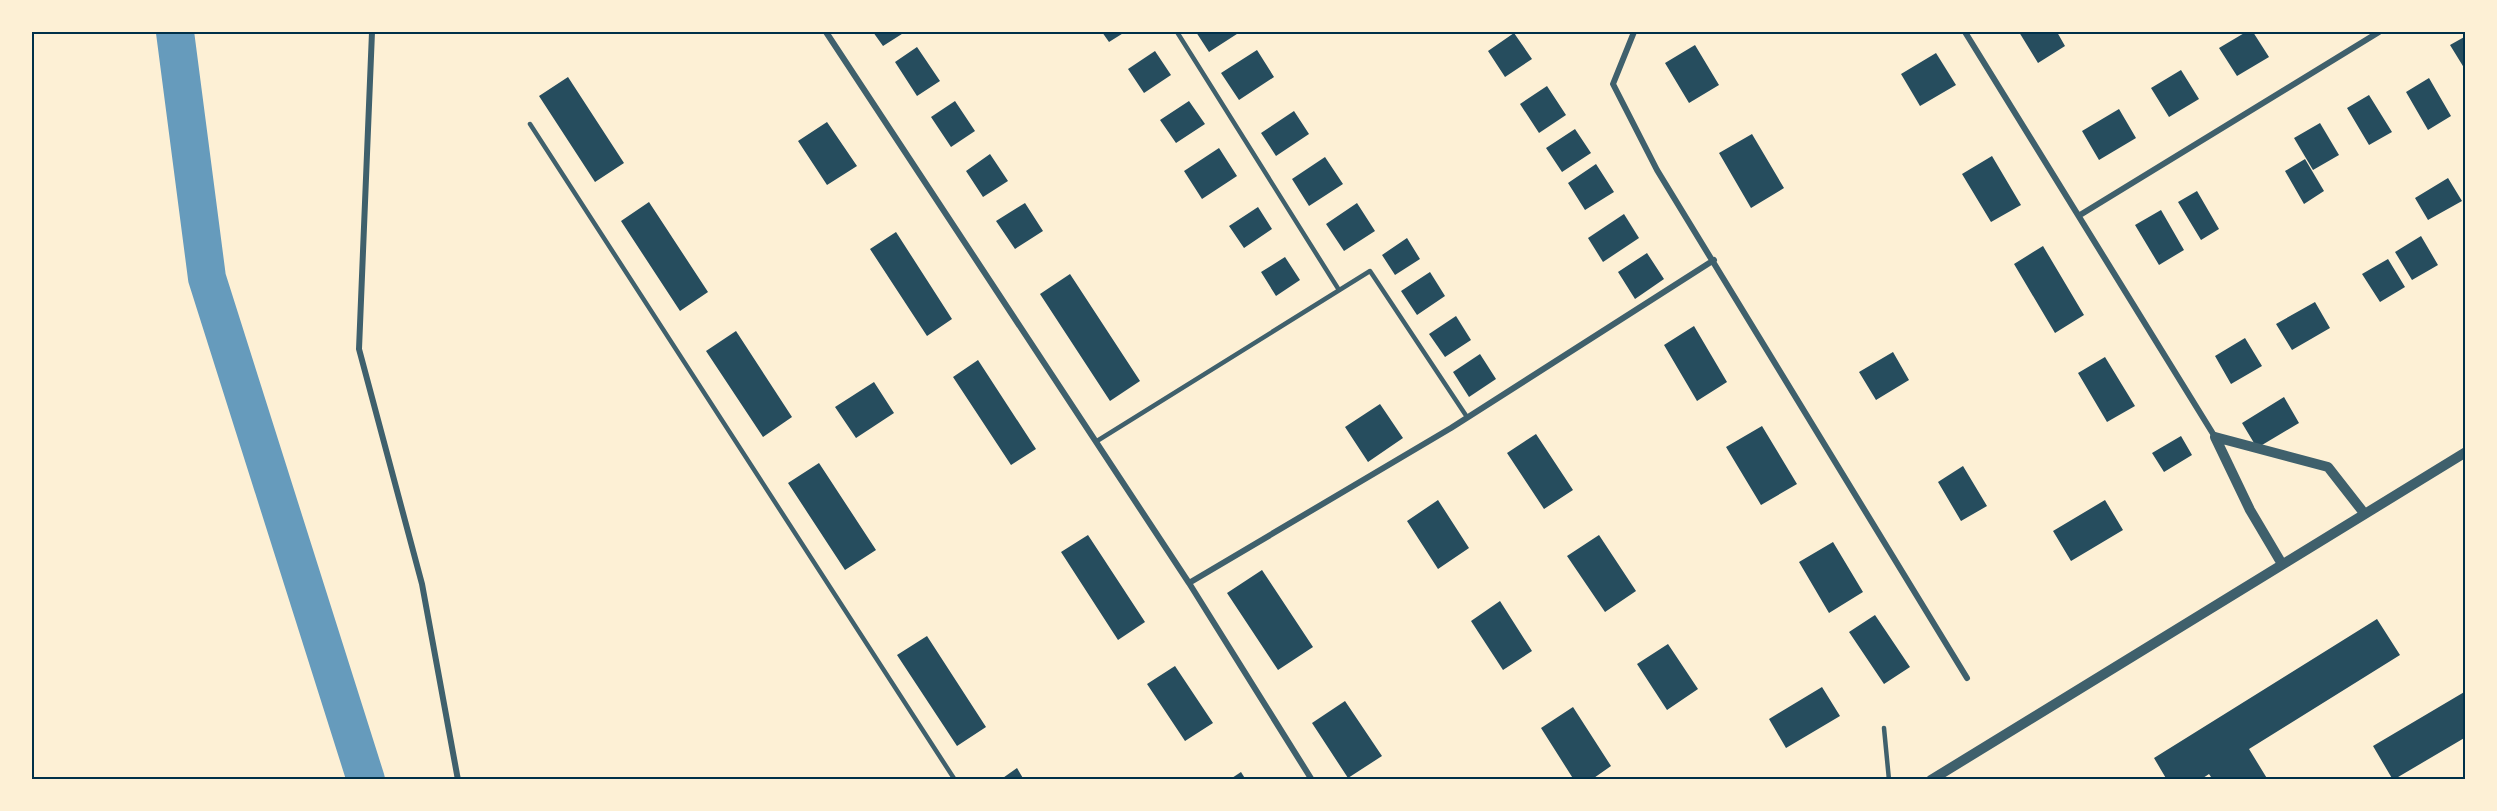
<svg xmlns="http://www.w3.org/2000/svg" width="2497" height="811" viewBox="0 0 2497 811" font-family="'Nunito Sans',sans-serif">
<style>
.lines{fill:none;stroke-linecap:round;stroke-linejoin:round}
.river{stroke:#669bbc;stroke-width:38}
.building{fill:#264d5e}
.service{stroke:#3f606c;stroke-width:4.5}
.minor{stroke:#3f606c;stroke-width:6}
.tertiary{stroke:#3f606c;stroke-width:10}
.neatline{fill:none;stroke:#003049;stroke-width:2}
</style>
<rect width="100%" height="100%" fill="#fdf0d5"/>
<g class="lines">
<path class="river" d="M175 32 207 278 366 780"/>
</g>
<path class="building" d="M873 32H905L883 46Z
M1102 32H1125L1109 42Z
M1196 32H1240L1209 52Z
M2019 32H2057L2065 46 2038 63Z
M2246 32H2253L2269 57 2237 76 2219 48Z
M1514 33 1532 59 1505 77 1488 51Z
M2466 36V71L2450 45Z
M1695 45 1719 85 1689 103 1665 63Z
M917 47 940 81 917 96 895 62Z
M1257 50 1274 77 1239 100 1221 73Z
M1155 51 1171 75 1144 93 1128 69Z
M1936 53 1956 85 1920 106 1901 74Z
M2181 70 2199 99 2169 117 2151 88Z
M568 77 624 163 595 182 539 96Z
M2429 78 2451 116 2428 130 2406 92Z
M1547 86 1566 115 1539 133 1520 104Z
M2369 95 2392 132 2369 145 2347 108Z
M955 101 975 131 951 147 931 117Z
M1189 101 1205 124 1176 143 1160 120Z
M2119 109 2136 138 2099 160 2082 131Z
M1294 111 1309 134 1276 156 1261 133Z
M827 122 857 166 827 185 798 141Z
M2320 123 2339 155 2313 170 2294 138Z
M1575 129 1591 153 1562 172 1546 148Z
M1752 134 1784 188 1751 208 1719 153Z
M1219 148 1237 176 1202 199 1184 171Z
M990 154 1008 181 983 197 966 171Z
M1992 156 2021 205 1991 222 1962 174Z
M1325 157 1343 184 1309 206 1292 179Z
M2305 159 2324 191 2304 204 2285 171Z
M1596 164 1614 192 1585 210 1568 183Z
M2448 178 2462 201 2428 220 2415 198Z
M2197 191 2219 229 2201 240 2178 202Z
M649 202 708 292 680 311 621 221Z
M1025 203 1043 231 1015 249 996 221Z
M1357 203 1375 231 1344 251 1326 224Z
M1258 207 1272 229 1244 248 1229 226Z
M2161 210 2184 250 2159 265 2135 225Z
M1624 214 1639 238 1603 262 1588 238Z
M896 232 952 319 927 336 870 249Z
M2421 236 2438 265 2412 280 2395 252Z
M1407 238 1420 259 1395 275 1382 255Z
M2043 246 2084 315 2055 333 2014 264Z
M1647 253 1664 279 1635 299 1618 272Z
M1285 257 1300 280 1276 296 1261 272Z
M2388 259 2405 287 2380 302 2362 274Z
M1430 272 1445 296 1417 315 1401 291Z
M1070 274 1140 381 1110 401 1040 294Z
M2315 302 2330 328 2292 350 2276 324Z
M1456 316 1471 340 1445 357 1429 334Z
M1694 326 1727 382 1697 401 1664 345Z
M736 331 792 417 763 437 706 351Z
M2245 338 2262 366 2231 384 2215 356Z
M1893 352 1909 380 1876 400 1859 372Z
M1480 354 1496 379 1469 397 1453 372Z
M2105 357 2135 406 2107 422 2078 373Z
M978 360 1036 449 1011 465 953 377Z
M874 382 894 413 856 438 835 407Z
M2284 397 2299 423 2257 448 2242 423Z
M1380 404 1403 438 1368 462 1345 427Z
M1762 426 1797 484 1761 505 1726 447Z
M1536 434 1573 490 1544 509 1507 453Z
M2181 436 2192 455 2164 472 2152 453Z
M819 463 876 550 845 570 788 483Z
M1963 466 1987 506 1961 521 1938 482Z
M1438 500 1469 548 1438 569 1407 521Z
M2105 500 2123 530 2071 561 2053 531Z
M1088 535 1145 622 1118 640 1061 552Z
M1599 535 1636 591 1605 612 1567 556Z
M1833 542 1863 592 1829 613 1799 562Z
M1262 570 1313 647 1278 670 1227 593Z
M1500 601 1532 651 1503 670 1471 621Z
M1875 615 1910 667 1884 684 1849 632Z
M2377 619 2400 655 2249 749 2268 780H2213L2209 774 2200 780H2167L2154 758Z
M927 636 986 727 957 746 897 655Z
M1668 644 1698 689 1667 710 1637 664Z
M1175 666 1213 723 1185 741 1147 684Z
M1822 687 1840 716 1786 748 1769 719Z
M2466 691V737L2393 780 2373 746Z
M1345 701 1382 756 1348 778 1312 723Z
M1573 707 1611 766 1591 780H1574L1541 728Z
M1017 768 1024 780H1000Z
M1241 772 1246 780H1229Z"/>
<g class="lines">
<path class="service" d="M1177 32 1339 290
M530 124 955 780
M1097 441 1370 271 1467 417
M1884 728 1889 780"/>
<path class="minor" d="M372 32 359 349 422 584 458 780
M826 32 1189 583 1312 780
M1634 32 1613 84 1657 170 1967 678
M1965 32 2215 437
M2080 215 2379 32
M1189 583 1451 428 1714 260"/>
<path class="tertiary" d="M2215 437 2328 467 2364 513
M2215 437 2250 510 2282 564
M1931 780 2466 452"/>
</g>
<rect width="2497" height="811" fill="none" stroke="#fdf0d5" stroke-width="66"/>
<rect x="33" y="33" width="2431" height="745" class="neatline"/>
</svg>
